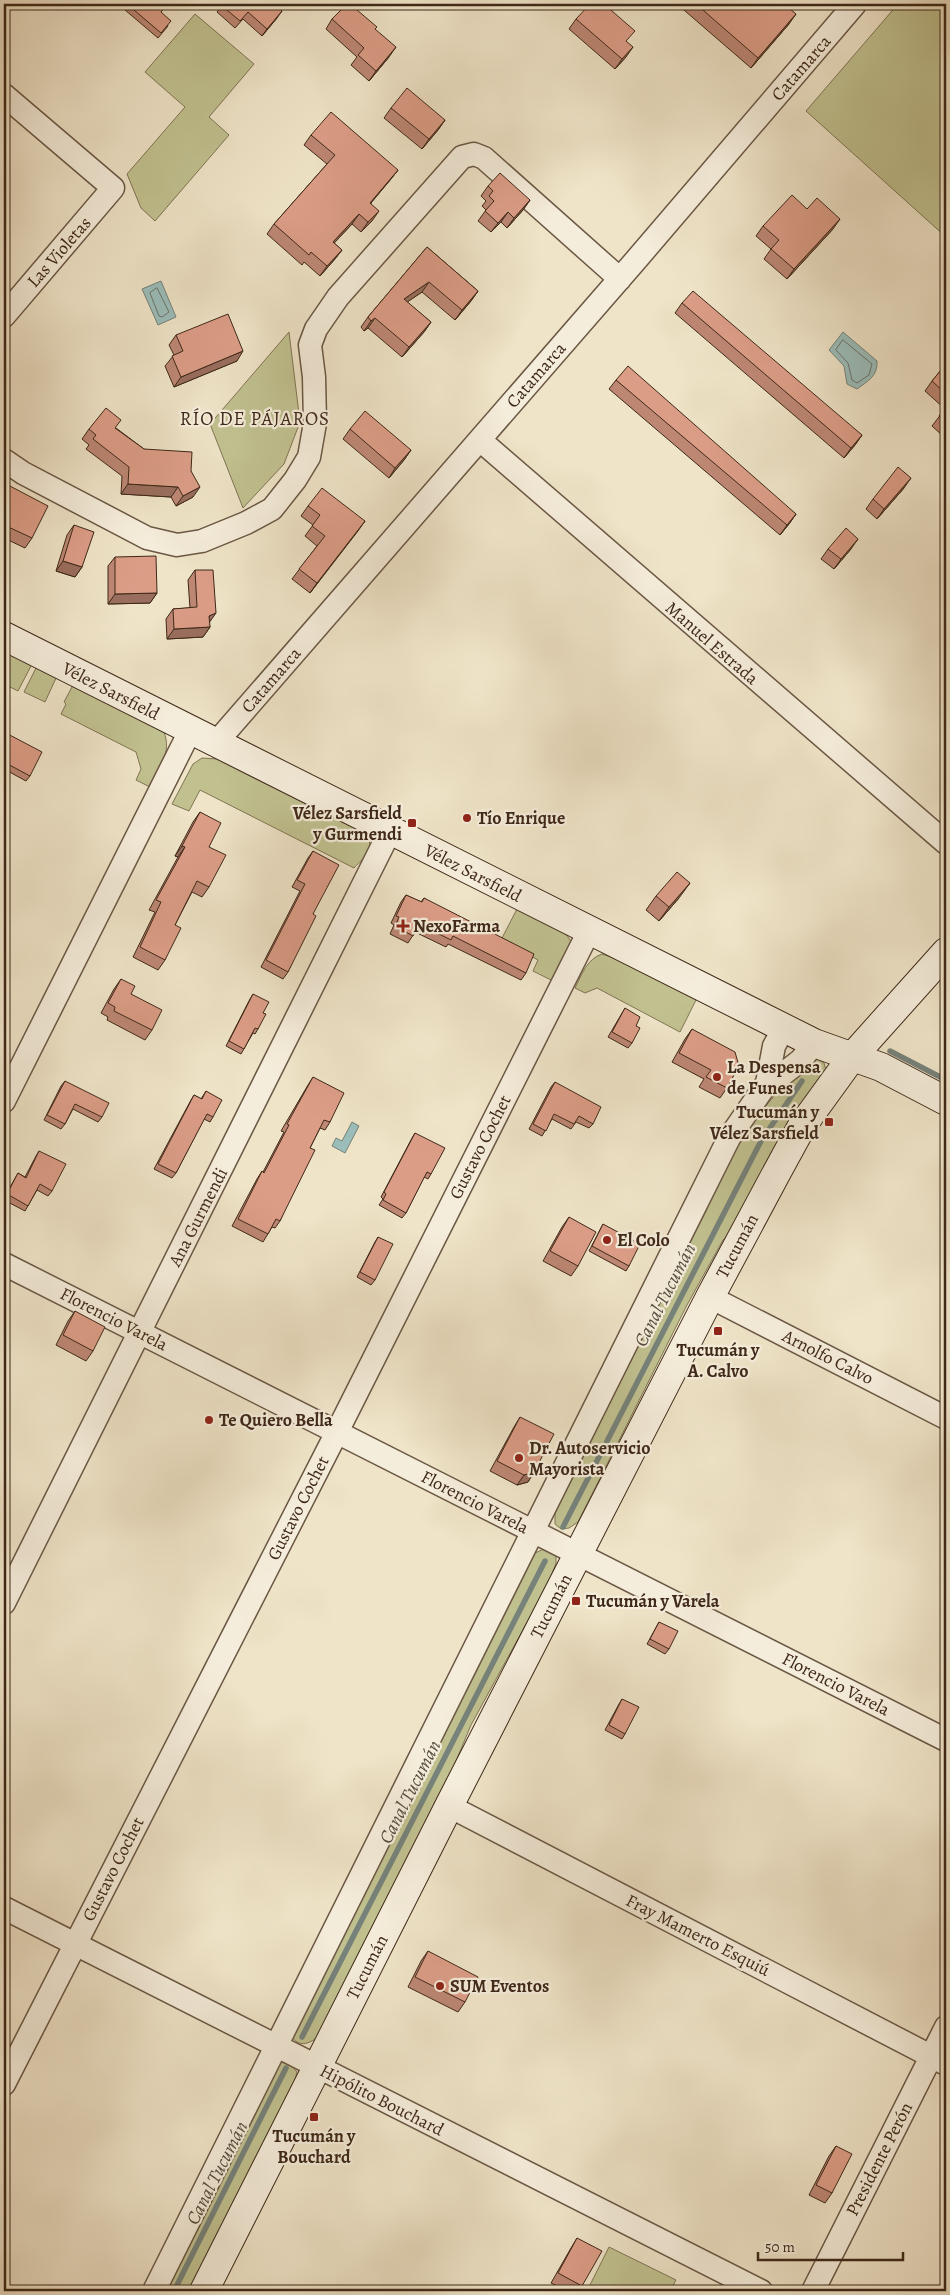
<svg xmlns="http://www.w3.org/2000/svg" width="950" height="2295" viewBox="0 0 950 2295" font-family="Alegreya,serif">
<style>
.green{fill:#c1c190;stroke:#807454}
.water{fill:#9bbebb;stroke:#76827a}
.lines{fill:none;stroke-linecap:round;stroke-linejoin:round}
.shore{stroke:#6c736a;stroke-width:1}
.stream{stroke:#76827a;stroke-width:5.5}
.street-casing{stroke:#6a5744;stroke-width:25}
.secondary-casing{stroke:#3e2818;stroke-width:30}
.street{stroke:#f5eddb;stroke-width:22}
.secondary{stroke:#f5eddb;stroke-width:28}
.wall{fill:#bd8774;stroke:#3e2818}
.shaded-wall{fill:#9a6e5e;stroke:#3e2818}
.building{fill:#dc9d87;stroke:#3e2818}
.poi-dot{fill:#8f2418;stroke:#f5eddb;stroke-width:2}
.labels{text-anchor:middle;dominant-baseline:central;stroke-width:4.5;stroke-linejoin:round;paint-order:stroke}
.street-label{font-size:18px;fill:#3e2818;stroke:#f5eddb}
.poi-label{font-size:18px;font-weight:bold;fill:#3e2818;stroke:#f5eddb;text-anchor:start}
.neighbourhood-label{font-size:19px;letter-spacing:1px;fill:#3e2818;stroke:#f5eddb}
.water-label{font-size:19px;font-style:italic;fill:#554e41;stroke:#f5eddb}
</style>
<rect width="100%" height="100%" fill="#efe4c8"/>
<filter id="stains"><feTurbulence type="fractalNoise" baseFrequency=".004" numOctaves="4"/><feColorMatrix values="0 0 0 0 .2 0 0 0 0 .09 0 0 0 0 .02 0 0 0 .5 -.17"/></filter>
<radialGradient id="worn" r=".72"><stop offset=".6" stop-color="#630" stop-opacity="0"/><stop offset="1" stop-color="#630" stop-opacity=".3"/></radialGradient>
<path class="green" d="M898 4H946V237L806 111Z
M195 14 254 64 209 117 229 135 155 221 141 208 127 174 185 107 145 72Z
M289 332 300 422 284 464 243 508 210 424Z
M4 649 32 664 18 691 4 684Z
M37 666 57 676 45 702 24 692Z
M73 685 164 732C172 753 159 768 150 787L136 780 141 769 136 752 61 714 66 704 64 702Z
M202 758 217 759 364 832C377 850 367 854 354 868L200 790 189 811 172 804 193 764Z
M517 909C530 916 572 929 571 945 570 954 557 972 553 981L533 971 538 960 501 940Z
M602 954 620 960 697 998 680 1032 597 988 585 993 575 988C582 974 587 959 602 954Z
M816 1058 824 1063 826 1070 734 1229 723 1240 687 1305 578 1522 569 1528 561 1529 555 1524V1513L559 1500 706 1211 724 1168 742 1134 797 1069Z
M548 1547 556 1554V1563L549 1582 471 1725 443 1792 318 2037C309 2044 298 2048 292 2036L533 1554Z
M282 2062 292 2066 297 2072 293 2087 192 2291H162L276 2065Z
M609 2247 676 2280 670 2291H587Z"/>
<path class="water" d="M161 281 176 317 158 325 142 289Z
M843 332 877 361C878 376 868 381 857 389L847 384 844 366 829 350Z
M352 1122 359 1126 345 1153 332 1146 336 1138 342 1141Z"/>
<g class="lines">
<path class="shore" d="M157 288 169 312 162 317 159 316 150 293Z
M843 340 872 364 869 375 857 383 852 380 848 363 836 350Z"/>
<path class="stream" d="M890 1051 946 1080
M563 1527 761 1141 802 1081
M302 2037 545 1561
M174 2291 286 2068"/>
<g class="street-casing">
<path id="street" d="M4 95 113 188 4 316
M480 440 946 843
M4 460 23 473 147 538 177 545 202 541 246 523 272 509 295 480 309 457 315 423 314 377 310 345 316 329 338 297 462 157 474 154 484 158 620 279
M215 744 636 260 855 4
M767 1083 774 1046 784 1028
M4 1101 190 731
M4 1264 946 1740
M710 1297 946 1418
M4 1603 390 831
M449 1806 946 2064
M4 1908 761 2291
M4 2084 337 1432 589 931
M154 2291 729 1138 767 1083 783 1074 801 1060 814 1043
M813 2291 946 2027"/>
</g>
<g class="secondary-casing">
<path id="secondary" d="M4 636 814 1043 881 1067 946 1101
M204 2291 449 1806 710 1297 777 1172 802 1126 852 1057 946 952"/>
</g>
<use href="#street" class="street"/>
<use href="#secondary" class="secondary"/>
</g>
<path class="wall" d="M118 4H163L161 13 168 26 158 38Z
M223 4 277 18 262 36 243 19 235 28 217 12Z
M677 4H784L789 24 751 68Z
M332 19 389 57 369 81 351 65 357 57 326 29Z
M576 19 627 42 626 57 615 69 569 29Z
M391 108 445 120 438 130 422 149 384 118Z
M311 135 398 170 391 179 371 203 372 221 361 232 352 224 334 243 342 250 335 259 320 276 304 262 302 265 267 234 274 224 327 164 304 145Z
M488 186 530 200 523 210 507 228 501 222 491 232 478 221 486 210 482 206 486 201 481 196Z
M807 209 833 229 787 279 764 259 771 249 756 236 763 226Z
M427 247 478 291 471 301 455 320 422 292 407 302 431 322 424 332 402 357 368 328 364 331 361 327 368 317Z
M682 303 862 435 855 445 844 458 675 313Z
M176 335 237 361 174 387 165 366 174 355 169 345Z
M946 364V432L943 436 932 426 945 409 925 391 932 381Z
M616 380 796 514 789 524 780 535 609 389Z
M116 428 144 449 191 471 193 497 176 506 171 497 121 494 122 476 86 449 89 445 82 439 89 429Z
M350 429 411 450 404 460 389 478 343 439Z
M8 485 32 538 25 548 4 538V491Z
M904 488 877 519 866 509 873 499Z
M308 506 365 521 310 593 292 579 317 546 305 536 313 525 301 516Z
M74 525 82 567 75 577 56 571 67 535Z
M828 549H851L834 569 821 559Z
M115 557 157 593 150 603 108 604V566Z
M195 570 210 627 203 637 167 639 166 619 173 609 190 608 188 580Z
M4 732 30 776 26 781 4 769Z
M200 812 209 847V887L202 897 192 892 175 925 165 960 158 970 133 957 155 912 149 910 178 857 175 856 193 822Z
M313 851V914L288 972 283 979 261 967 300 891 292 887 308 858Z
M406 895 421 902 424 898 526 973 521 980 448 944 446 947 415 932 408 943 390 934 394 925 391 923 401 902Z
M656 896 679 898 659 921 646 910Z
M121 979 131 994 152 1030 145 1040 107 1020 108 1017 101 1013 114 989Z
M253 994 263 1013 258 1029 255 1034 253 1033 241 1054 226 1046 250 999Z
M625 1008 636 1026 632 1043 628 1048 608 1037Z
M692 1029 727 1088 720 1098 699 1087 704 1079 672 1062 685 1039Z
M313 1077 330 1122 325 1130 320 1128 310 1148 280 1221 275 1228 272 1227 263 1242 232 1226 257 1179 262 1171 263 1172 284 1132 281 1131 308 1085Z
M65 1081 102 1117 98 1122 73 1109 65 1124 61 1129 44 1120 61 1086Z
M555 1082 593 1124 589 1128 576 1122 571 1129 552 1119 542 1136 529 1129 551 1087Z
M206 1091 213 1117 210 1122 204 1119 176 1173 172 1178 154 1169 191 1100 194 1095 201 1099Z
M415 1133 431 1174 428 1179 424 1177 406 1213 402 1218 379 1205 383 1199 381 1197 412 1138Z
M39 1151 52 1191 48 1196 37 1190 25 1211 4 1200V1198L18 1173 25 1177 36 1156Z
M569 1217 578 1266 571 1276 543 1261 562 1227Z
M603 1224 629 1266 626 1271 589 1251Z
M378 1237 375 1280 371 1285 357 1277 375 1242Z
M75 1311 93 1351 86 1361 56 1345 68 1321Z
M520 1417 534 1472 528 1482 517 1485 490 1471 514 1427Z
M659 1622 669 1649 665 1654 647 1644Z
M622 1699 625 1734 622 1739 605 1730 619 1704Z
M428 1951 465 2002 458 2012 408 1987 421 1961Z
M836 2146 832 2193 825 2203 809 2195 829 2156Z
M577 2238 582 2286 579 2291H567L551 2283 571 2248Z"/>
<path class="shaded-wall" d="M282 11 277 18 262 36 267 29Z
M796 14 789 24 751 68 758 58Z
M396 47 389 57 369 81 376 71Z
M633 47 626 57 615 69 622 59Z
M445 120 438 130 422 149 429 139Z
M398 170 391 179 363 212 370 203Z
M530 200 523 210 507 228 514 218Z
M379 211 372 221 361 232 368 222Z
M508 212 501 222 491 232 498 223Z
M359 214 352 224 326 252 333 242Z
M840 219 833 229 787 279 794 269Z
M342 250 335 259 320 276 327 266Z
M429 282 422 292 397 309 404 299Z
M478 291 471 301 455 320 462 310Z
M375 318 368 328 364 331 371 321Z
M431 322 424 332 402 357 409 347Z
M243 351 237 361 174 387 181 377Z
M862 435 855 445 844 458 851 448Z
M411 450 404 460 389 478 395 468Z
M911 478 904 488 877 519 884 509Z
M128 484 178 487 171 497 121 494Z
M200 487 193 497 176 506 183 496Z
M796 514 789 524 780 535 787 525Z
M365 521 358 531 310 593 317 583Z
M858 539 851 549 834 569 841 559Z
M63 561 82 567 75 577 56 571Z
M157 593 150 603 108 604 115 594Z
M216 613 209 623V616Z
M210 627 203 637 167 639 174 629Z
M182 846 185 847 178 857 175 856Z
M690 883 679 898 659 921 669 907Z
M534 1472 528 1482 517 1485 524 1475Z"/>
<path class="building" d="M127 4H163L166 6 161 12 171 21 161 33Z
M223 4H274L282 11 267 29 248 12 240 21 221 5Z
M347 4H350L377 27 375 29 396 47 376 71 358 55 364 48 332 19Z
M590 4H604L635 31 626 41 633 47 622 59 576 19Z
M696 4H784L796 14 758 58Z
M407 88 445 120 429 139 391 108Z
M331 112 398 170 370 203 379 211 368 222 359 214 333 242 342 250 327 266 311 252 309 255 274 224 335 155 311 135Z
M500 173 530 200 514 218 508 212 498 223 485 211 494 201 489 196 493 191 488 186Z
M792 195 807 209 817 198 840 219 794 269 771 249 779 240 763 226Z
M427 247 478 291 462 310 429 282 404 299 431 322 409 347 375 318 371 321 368 317Z
M693 291 862 435 851 448 682 303Z
M228 314 243 351 181 377 172 356 183 351 176 335Z
M946 364V394L932 381Z
M628 366 796 514 787 525 616 380Z
M946 407V423L939 416Z
M106 408 121 420 115 428 144 449 192 452 191 471 200 487 183 496 178 487 128 484 129 467 93 439 96 435 89 429Z
M365 411 411 450 395 468 350 429Z
M898 467 911 478 884 509 873 499Z
M8 485 48 506 32 538 4 525V493Z
M322 488 365 521 317 583 299 569 325 536 312 526 320 515 308 506Z
M74 525 94 532 82 567 63 561Z
M846 528 858 539 841 559 828 549Z
M156 556 157 593 115 594V557Z
M195 570H213L216 613 209 616 210 627 174 629 173 609 197 607Z
M4 732 42 752 30 776 4 762Z
M200 812 221 823 209 847 226 855 209 887 197 881 175 925 181 928 165 960 140 947 161 902 156 900 185 847 182 846Z
M313 851 339 865 313 914 316 916 288 972 266 960 305 884 297 880Z
M677 872 690 883 669 907 656 896Z
M406 895 422 902 424 898 534 954 526 973 453 936 451 940 419 924 413 936 395 926 399 917 396 916Z
M121 979 135 986 131 994 162 1010 152 1030 114 1011 115 1007 108 1003Z
M253 994 269 1002 263 1013 266 1014 258 1029 255 1028 244 1049 229 1041Z
M625 1008 640 1017 636 1026 640 1028 632 1043 612 1032Z
M692 1029 735 1052 739 1066 727 1088 706 1077 711 1070 679 1053Z
M313 1077 344 1093 330 1122 324 1120 310 1148 315 1150 280 1221 276 1219 268 1234 238 1219 262 1171 264 1173 289 1125 287 1124Z
M65 1081 109 1103 102 1117 75 1104 65 1124 47 1115Z
M555 1082 601 1107 593 1124 579 1116 574 1124 554 1114 546 1131 533 1124Z
M206 1091 222 1100 213 1117 207 1114 176 1173 158 1164 194 1095 202 1099Z
M415 1133 445 1148 431 1174 427 1172 406 1213 383 1200 386 1194 384 1192Z
M39 1151 66 1164 52 1191 40 1184 28 1206 7 1194 18 1173 26 1178Z
M569 1217 596 1232 578 1266 550 1251Z
M603 1224 640 1244 629 1266 592 1246Z
M378 1237 393 1244 375 1280 360 1272Z
M75 1311 105 1327 93 1351 63 1335Z
M520 1417 554 1434 534 1472 524 1475 497 1461Z
M659 1622 678 1631 669 1649 650 1639Z
M622 1699 639 1707 625 1734 609 1725Z
M428 1951 478 1977 465 2002 415 1977Z
M836 2146 852 2154 832 2193 816 2185Z
M577 2238 602 2251 582 2286 558 2273Z"/>
<g class="poi-dot">
<circle cx="467" cy="818" r="5"/>
<rect x="407" y="818" width="10" height="10" rx="2.5"/>
<path d="M400.5 918.5h5v5h5v5h-5v5h-5v-5h-5v-5h5z"/>
<circle cx="717" cy="1077" r="5"/>
<rect x="824" y="1117" width="10" height="10" rx="2.5"/>
<circle cx="607" cy="1240" r="5"/>
<rect x="713" y="1326" width="10" height="10" rx="2.5"/>
<circle cx="209" cy="1420" r="5"/>
<circle cx="519" cy="1458" r="5"/>
<rect x="571" y="1596" width="10" height="10" rx="2.5"/>
<circle cx="440" cy="1986" r="5"/>
<rect x="309" y="2112" width="10" height="10" rx="2.5"/>
</g>
<g class="labels">
<g class="street-label">
<text transform="translate(801 68) rotate(-49)">Catamarca</text>
<text transform="translate(59 252) rotate(-49)">Las Violetas</text>
<text transform="translate(536 375) rotate(-49)">Catamarca</text>
<text transform="translate(712 643) rotate(41)">Manuel Estrada</text>
<text transform="translate(271 680) rotate(-49)">Catamarca</text>
<text transform="translate(111 691) rotate(27)">Vélez Sarsfield</text>
<text transform="translate(473 873) rotate(27)">Vélez Sarsfield</text>
<text transform="translate(480 1147) rotate(-63)">Gustavo Cochet</text>
<text transform="translate(198 1217) rotate(-63)">Ana Gurmendi</text>
<text transform="translate(737 1246) rotate(-62)">Tucumán</text>
<text transform="translate(114 1319) rotate(27)">Florencio Varela</text>
<text transform="translate(828 1357) rotate(27)">Arnolfo Calvo</text>
<text transform="translate(475 1502) rotate(27)">Florencio Varela</text>
<text transform="translate(298 1508) rotate(-63)">Gustavo Cochet</text>
<text transform="translate(551 1606) rotate(-63)">Tucumán</text>
<text transform="translate(836 1684) rotate(27)">Florencio Varela</text>
<text transform="translate(113 1869) rotate(-63)">Gustavo Cochet</text>
<text transform="translate(698 1935) rotate(27)">Fray Mamerto Esquiú</text>
<text transform="translate(367 1967) rotate(-63)">Tucumán</text>
<text transform="translate(382 2100) rotate(27)">Hipólito Bouchard</text>
<text transform="translate(879 2159) rotate(-63)">Presidente Perón</text>
</g>
<g class="poi-label">
<text x="402" y="813" text-anchor="end">Vélez Sarsfield<tspan x="402" dy="21">y Gurmendi</tspan></text>
<text x="477" y="818">Tío Enrique</text>
<text x="413" y="926">NexoFarma</text>
<text x="727" y="1067">La Despensa<tspan x="727" dy="21">de Funes</tspan></text>
<text x="819" y="1112" text-anchor="end">Tucumán y<tspan x="819" dy="21">Vélez Sarsfield</tspan></text>
<text x="617" y="1240">El Colo</text>
<text x="718" y="1350" text-anchor="middle">Tucumán y<tspan x="718" dy="21">A. Calvo</tspan></text>
<text x="219" y="1420">Te Quiero Bella</text>
<text x="529" y="1448">Dr. Autoservicio<tspan x="529" dy="21">Mayorista</tspan></text>
<text x="586" y="1601">Tucumán y Varela</text>
<text x="450" y="1986">SUM Eventos</text>
<text x="314" y="2136" text-anchor="middle">Tucumán y<tspan x="314" dy="21">Bouchard</tspan></text>
</g>
<g class="neighbourhood-label">
<text x="255" y="419">RÍO DE PÁJAROS</text>
</g>
<g class="water-label">
<text transform="translate(665 1295) rotate(-63)">Canal Tucumán</text>
<text transform="translate(410 1792) rotate(-63)">Canal Tucumán</text>
<text transform="translate(217 2173) rotate(-63)">Canal Tucumán</text>
</g>
</g>
<rect width="950" height="2295" fill="none" stroke="#efe4c8" stroke-width="20"/>
<rect x="5" y="5" width="940" height="2285" fill="none" stroke="#3e2818" stroke-width="2.5"/>
<rect x="10" y="10" width="930" height="2275" fill="none" stroke="#3e2818"/>
<path d="M758 2252v8h145v-8" fill="none" stroke="#3e2818" stroke-width="2.5"/>
<text x="765" y="2252" font-size="15" fill="#3e2818" stroke="#f5eddb" stroke-width="4" paint-order="stroke">50 m</text>
<rect width="100%" height="100%" filter="url(#stains)"/>
<rect width="100%" height="100%" fill="url(#worn)"/>
</svg>
